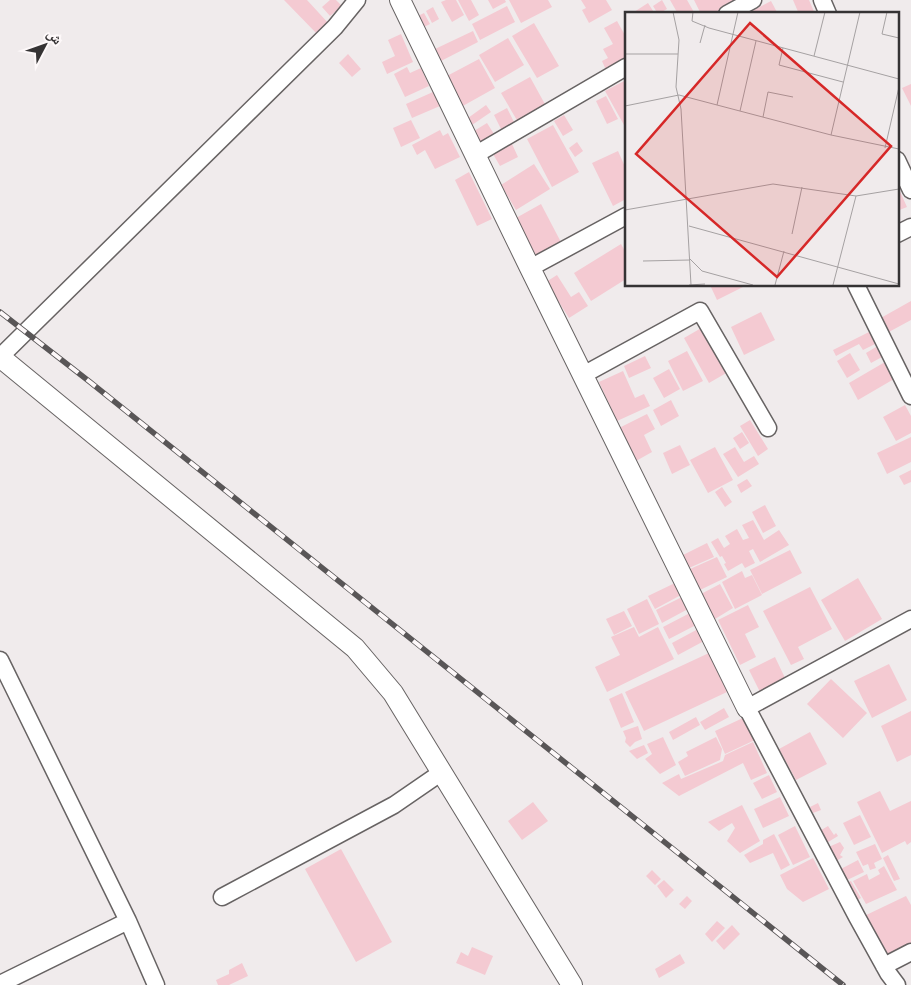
<svg xmlns="http://www.w3.org/2000/svg" width="911" height="985" viewBox="0 0 911 985" font-family="Arial,'Noto Naskh Arabic',sans-serif">
<style>
.building{fill:#f4cad2}
.lines{fill:none;stroke-linecap:round;stroke-linejoin:round}
.minor-casing{stroke:#676363;stroke-width:19}
.tertiary-casing{stroke:#676363;stroke-width:22}
.minor{stroke:#fff;stroke-width:16}
.tertiary{stroke:#fff;stroke-width:20}
.rail-casing{stroke:#595657;stroke-width:5.5}
.rail{stroke:#fdf8f9;stroke-width:4;stroke-dasharray:11;stroke-linecap:butt}
.inset-road{fill:none;stroke:#a5a1a2;stroke-width:1}
.view{fill:#d62828;fill-opacity:0.15;stroke:#d62828;stroke-width:2.5}
.inset-edge{fill:none;stroke:#353334;stroke-width:2.5}
</style>
<rect width="100%" height="100%" fill="#f0ebec"/>
<path class="building" d="M284 0H307L330 25 319 36Z
M330 0H336L342 6 330 16 322 7Z
M446 0H456L464 15 452 22 441 2Z
M458 0H471L479 15 469 21Z
M488 0H505L506 2 493 9Z
M509 0H548L552 7 521 23Z
M581 0H606L612 10 589 23 582 10 586 8Z
M662 0 667 9 658 14 653 6Z
M670 0H687L695 14H678Z
M694 0H734L735 1 712 14H701Z
M793 0H809L815 14H799Z
M771 1 778 14H746Z
M648 3 655 14H635L634 12Z
M507 6 515 22 480 40 472 24Z
M433 7 439 19 432 23 426 11Z
M424 13 430 24 422 28 416 17Z
M617 21 626 37V59L606 70 602 61 608 58 603 49 613 44 604 28Z
M534 23 559 66 537 78 512 36Z
M473 31 478 42 441 61 435 49Z
M401 34 413 62 387 74 382 62 395 56 388 40Z
M508 38 524 65 495 82 479 55Z
M348 54 361 69 352 77 339 63Z
M479 59 495 88 461 107 445 77Z
M407 67 410 73 421 68 429 86 405 97 394 74Z
M530 77 546 106 518 122 501 93Z
M626 80V124L624 125 605 91Z
M911 84V106L902 88Z
M433 92 440 106 412 118 406 104Z
M606 96 618 119 607 124 596 101Z
M486 105 491 112 472 125 468 118Z
M507 108 515 124 502 131 494 115Z
M564 115 573 130 563 136 554 121Z
M411 120 420 138 401 147 393 128Z
M487 123 494 134 481 143 474 131Z
M553 125 579 172 552 187 527 139Z
M440 130 443 136 448 133 460 157 435 169 425 150 417 155 412 145Z
M577 142 583 151 575 157 569 148Z
M512 144 518 157 500 166 493 154Z
M618 151 626 169V199L613 206 592 163Z
M534 164 550 189 516 210 501 185Z
M469 172 492 219 477 226 455 180Z
M897 185 907 207 897 211Z
M541 204 563 246 538 259 516 218Z
M621 244 626 253V279L591 301 574 273Z
M557 275 571 297 579 292 588 306 569 318 546 282Z
M710 285H747L717 300Z
M911 301V320L887 333 879 319Z
M761 312 775 340 744 355 731 327Z
M703 327 728 372 709 383 684 338Z
M869 332 875 344 863 350 859 344 836 356 833 350Z
M876 347 882 357 871 363 866 353Z
M687 351 703 381 683 391 668 361Z
M850 353 860 370 847 378 837 361Z
M645 356 651 368 629 378 624 366Z
M885 362 894 379 858 400 849 383Z
M669 369 680 389 664 398 653 378Z
M623 371 635 398 644 394 650 406 617 421 599 382Z
M671 400 679 416 661 426 653 410Z
M905 405 911 416V433L896 441 883 417Z
M647 414 655 429 644 435 652 452 636 461 619 428Z
M750 420 768 449 758 456 740 426Z
M742 432 749 443 740 449 733 438Z
M911 437V462L887 474 877 453Z
M680 445 690 465 672 474 663 453Z
M715 447 733 480 708 493 690 460Z
M735 447 744 462 754 456 759 464 738 477 723 454Z
M911 470V482L904 485 899 476Z
M747 479 752 486 741 493 737 485Z
M722 487 732 502 725 507 715 492Z
M765 505 776 526 763 533 752 512Z
M753 520 764 540 779 530 789 545 760 562 753 549 749 551 755 563 745 568 742 563 728 571 724 564 726 563 722 556 720 557 711 542 718 538 724 548 730 544 725 536 737 529 743 540 749 538 742 525Z
M707 543 714 557 689 568 683 555Z
M790 550 802 573 762 594 750 570Z
M717 557 727 577 700 590 690 569Z
M742 571 745 578 752 575 762 595 735 609 722 582Z
M858 578 882 619 845 641 821 600Z
M675 583 681 595 655 609 648 596Z
M720 584 733 608 715 619 701 594Z
M810 587 832 629 798 647 804 659 791 665 763 611Z
M682 597 688 609 662 623 656 610Z
M647 599 659 624 639 634 627 609Z
M748 605 759 627 745 634 756 657 740 665 718 620Z
M624 611 632 626 614 635 606 619Z
M690 613 696 625 669 639 663 627Z
M634 627 639 637 658 627 674 659 607 692 595 667 620 655 611 637Z
M698 629 704 641 678 655 672 643Z
M709 653 727 692 644 731 625 692Z
M775 657 786 680 760 692 749 670Z
M889 664 907 700 872 718 854 681Z
M831 679 867 713 843 738 807 704Z
M622 693 634 722 621 728 609 699Z
M724 708 729 717 705 730 700 722Z
M911 711V755L897 762 881 726Z
M696 717 700 725 673 740 669 732Z
M745 717 755 740 725 754 715 731Z
M638 726 642 739 635 742 630 747 625 742 626 738 623 731Z
M810 732 827 764 796 780 779 749Z
M663 737 676 765 660 774 645 759 652 754 647 744Z
M716 737 722 749 720 760 685 776 678 762 688 756 686 752Z
M753 742 767 773 751 780 743 763 679 796 662 783 679 774 681 779 723 761 725 755Z
M644 745 648 753 637 759 629 751Z
M769 775 777 792 762 799 753 783Z
M880 791 890 811 911 801V842L907 845 905 841 882 853 857 802Z
M780 797 789 816 763 828 754 809Z
M533 802 548 821 522 840 508 821Z
M818 803 821 810 813 813 810 807Z
M742 805 760 841 740 853 727 841 735 828 732 823 719 831 708 822Z
M860 815 871 837 854 845 843 823Z
M795 826 810 857 793 865 778 835Z
M828 826 834 835 836 833 838 836 825 844 818 832Z
M774 834 790 865 781 870 773 853 750 863 744 855 763 844V840Z
M840 842 844 848 840 855 843 857 836 861 824 849Z
M875 844 882 859 874 863 876 868 870 870 868 864 863 866 856 852Z
M341 849 392 942 356 962 305 869Z
M888 855 900 879 894 881 883 858Z
M813 858 829 889 803 902 787 889 780 875Z
M858 860 864 872 845 881 839 870Z
M884 866 897 890 866 904 853 881 867 874 869 880 880 874 878 870Z
M652 870 661 879 655 885 646 876Z
M664 880 674 890 666 898 657 886Z
M851 881 861 898 852 903 842 885Z
M687 896 692 901 685 909 679 904Z
M906 896 911 905V944L883 958 862 917Z
M717 921 725 928 712 942 705 934Z
M732 925 740 934 724 950 716 941Z
M472 947 493 956 485 975 456 963 461 952 468 956Z
M680 954 685 963 659 978 655 969Z
M242 963 248 976 229 985H218L216 980 229 974V970Z"/>
<g class="lines">
<g class="minor-casing">
<path id="minor" d="M822 0 828 14
M727 14 753 0
M475 155 626 67
M897 160 911 190
M897 234 911 227
M530 268 626 216
M856 285 911 396
M0 357 335 27 357 0
M583 375 700 311 768 428
M0 660 128 921 156 985
M222 897 394 805 442 772
M884 966 911 952
M0 984 128 921
M897 985 888 973 857 917 747 708 911 619"/>
</g>
<g class="tertiary-casing">
<path id="tertiary" d="M400 0 530 268 747 708
M0 357 355 648 393 693 572 985"/>
</g>
<use href="#minor" class="minor"/>
<use href="#tertiary" class="tertiary"/>
<g class="rail-casing">
<path id="rail" d="M0 312 90 382 843 985"/>
</g>
<use href="#rail" class="rail"/>
</g>
<g transform="translate(625 12)">
<rect width="274" height="274" fill="#f0ebec"/>
<path class="inset-road" d="M48 0 54 28 51 75 56 97 66 273M68 0 67 9 84 16 274 67M262 0 257 22 274 26M75 31 80 13M158 36 154 53 218 70M0 42H53M189 44 200 0M92 93 113 0M0 94 54 83 206 123 274 137M115 99 131 29M138 105 143 80 168 85M206 123 235 0M260 136 274 75M0 198 148 172 231 184 274 177M64 214 274 272M167 222 177 175M65 247 77 259 128 273M18 249 65 248M64 273 80 272M150 273 159 239M208 273 231 184"/>
<path class="view" d="M125 11 266 134 152 265 11 142Z"/>
<rect width="274" height="274" class="inset-edge"/>
</g>
<g transform="translate(45 45) rotate(49)" stroke="#fdf8f9" stroke-width="4" paint-order="stroke">
<path d="M0-4L9 19L0 12L-9 19Z" fill="#353334"/>
<text y="-8" font-size="14" font-weight="bold" text-anchor="middle" fill="#353334">ش</text>
</g>
</svg>
